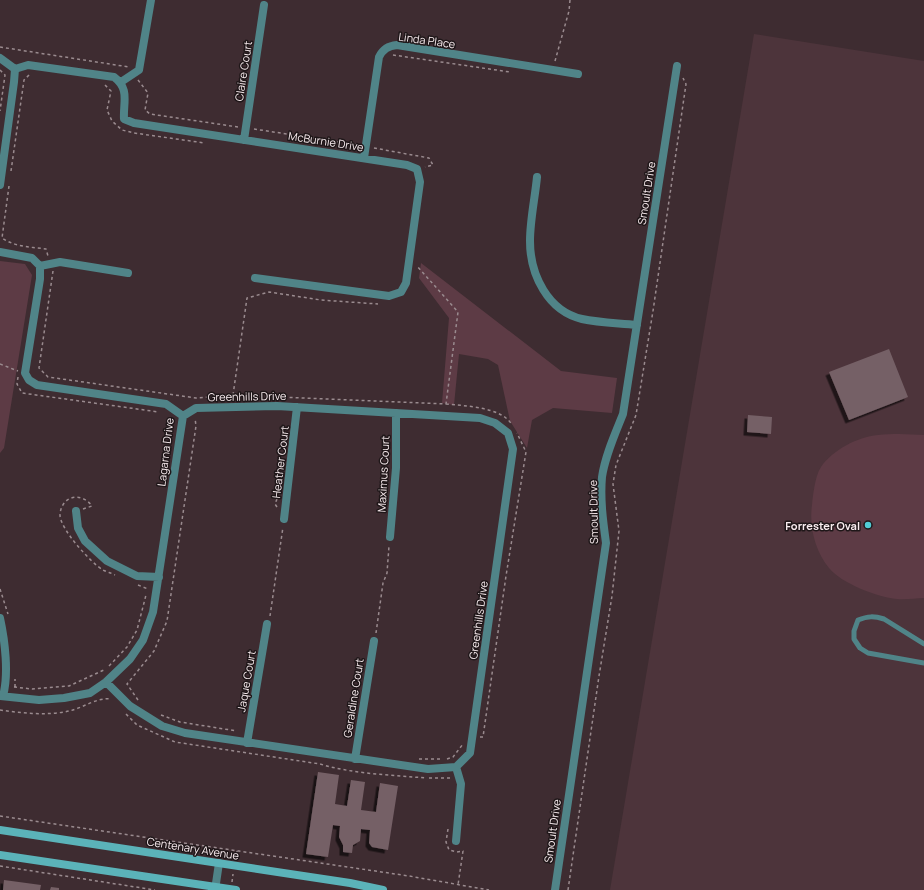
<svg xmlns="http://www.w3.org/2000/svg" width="924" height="890" viewBox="0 0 924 890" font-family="Manrope,sans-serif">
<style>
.built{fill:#4d343b}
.green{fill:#5d3b45}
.building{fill:#756066;filter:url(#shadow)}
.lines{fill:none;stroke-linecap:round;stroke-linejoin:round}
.path{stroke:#9a8b8f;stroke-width:1.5;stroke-dasharray:3 3;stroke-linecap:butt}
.lane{stroke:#508488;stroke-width:5}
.street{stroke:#508488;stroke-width:8}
.secondary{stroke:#5bb3b9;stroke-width:8}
.poi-dot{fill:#51ccd5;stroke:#1f1719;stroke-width:1.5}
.labels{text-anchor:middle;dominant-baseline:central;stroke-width:3;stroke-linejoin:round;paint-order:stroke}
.street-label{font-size:11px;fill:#f9ecef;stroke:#1f1719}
.poi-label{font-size:11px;font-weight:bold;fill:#f9ecef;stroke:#1f1719;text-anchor:end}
</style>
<defs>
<filter id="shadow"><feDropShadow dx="-3.5" dy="3.5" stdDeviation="0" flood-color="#0009"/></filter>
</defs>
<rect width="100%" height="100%" fill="#3e2c31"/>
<path class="built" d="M754 34 924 61V890H610Z"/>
<path class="green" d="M0 261 25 264 32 275 4 448 0 453Z
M421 263 561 371 617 378 612 413 553 408 532 420 527 448 510 421 498 365 488 359 459 354 454 405 442 403 449 318 419 278Z
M899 434 924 435V598C915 598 906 600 897 599 877 597 841 583 829 568 815 551 809 527 812 505 813 495 815 476 821 467 833 450 857 437 878 435 885 434 892 434 899 434Z"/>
<path class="building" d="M889 349 908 397 849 420 829 372Z
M748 415 772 417 771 434 747 432Z
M318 772 339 775 335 804 347 806 351 780 365 782 361 810 376 812 380 783 398 786 388 850 372 847 369 843 370 830 361 829 360 841 353 845 352 853 343 852V845L339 837 340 826 333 825 328 857 306 854Z
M4 880 41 885 40 890H3Z
M51 887 59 888V890H50Z"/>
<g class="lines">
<path class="path" d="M0 47 129 67
M393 55 510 72
M555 61 569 11 570 0
M0 70 5 75 0 111
M138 80 148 93 145 110 150 114 238 127
M105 85 111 91 107 110 112 121 122 130 134 133 205 143
M254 129 359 145
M374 148 429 158 433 165 425 167
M11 171 24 80 30 74
M9 186 2 238C15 247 31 247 46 249L48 256
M53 271 39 368 48 377 196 398 233 395 446 404 458 312 417 266
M0 364 18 371
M18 377 17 384 22 393 159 412
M233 395 247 298 269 292 321 300 378 304
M446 404C466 406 502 407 512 425
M277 507 275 504 277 499
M83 509 92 506C81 491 61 496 60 515 60 529 91 563 103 570 107 572 111 573 115 575
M138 585 148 589
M0 589 8 614
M270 616 283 527
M376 633 383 583 387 573 389 546
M109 666 127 647 137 630 146 595
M14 687 32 689 69 686 106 669
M15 687V679
M138 700 127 684 154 651 167 621 196 426 195 418
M0 710C22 713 47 716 69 711 83 708 97 697 111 699
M126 714 137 725 175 742 320 764C353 774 391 775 426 778
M161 715 180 722 237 731
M480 737H483L506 576 526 452 517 433
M419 759H441
M447 759 453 757 463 744
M429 778H452
M0 816 409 876 489 890
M448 829 446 842 449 850 457 852 463 851 458 885
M235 858 237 851
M0 866 155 890
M232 882 233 874
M568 890 599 676 612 596 619 531 613 484 616 465 636 415 653 311 686 84 683 78"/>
<path class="lane" d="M924 644 884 619C874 616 868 616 858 620L854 631V639L860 648 868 653 924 663"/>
<path class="street" d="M0 58 15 69
M15 69 28 65 114 77C130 89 123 102 124 119L134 123 407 165 417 169 420 182 406 283 401 292 389 296 255 278
M121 82 139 70 151 0
M244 140 264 5
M364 158 379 57C383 49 388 46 397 45L578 74
M537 177C535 198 530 220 530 241 530 275 548 311 582 319 600 323 619 323 637 325
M0 185 14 82 15 69
M0 252 32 258 40 266V279L25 373 29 380 37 385 166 404 183 416 153 612 143 640 130 659 106 682 90 693 64 698 39 700 0 696
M40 266 60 262 128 273
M76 511 78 528 85 541 107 561 137 576 159 577
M284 519 297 407
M390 537 396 468V413
M0 618C5 641 9 674 3 696
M106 682 130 706 162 726 185 733 428 769 456 767 470 753 513 449 508 433 495 423 480 418 277 406 196 408 183 416
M247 743 267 624
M355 759 374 641
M456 767 461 784 456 841
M215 890 219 863
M555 890 606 543C603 521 600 499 602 477 605 456 615 434 623 414L677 66"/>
<path class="secondary" d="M0 830 350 883 383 890
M0 855 236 890"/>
</g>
<circle class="poi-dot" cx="868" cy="525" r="4"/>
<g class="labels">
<g class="street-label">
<text transform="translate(427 40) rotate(8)">Linda Place</text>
<text transform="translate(243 71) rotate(-81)">Claire Court</text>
<text transform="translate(326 141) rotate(9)">McBurnie Drive</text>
<text transform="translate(646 193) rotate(-81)">Smoult Drive</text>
<text transform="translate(247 396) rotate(-1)">Greenhills Drive</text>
<text transform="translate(165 452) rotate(-83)">Lagarna Drive</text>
<text transform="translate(280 462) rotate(-83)">Heather Court</text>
<text transform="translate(383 474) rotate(-87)">Maximus Court</text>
<text transform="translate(593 512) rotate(-91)">Smoult Drive</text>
<text transform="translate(478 620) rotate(-82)">Greenhills Drive</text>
<text transform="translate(246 681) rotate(-80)">Jaque Court</text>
<text transform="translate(353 698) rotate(-81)">Geraldine Court</text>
<text transform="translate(552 831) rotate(-82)">Smoult Drive</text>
<text transform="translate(193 848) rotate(9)">Centenary Avenue</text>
</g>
<g class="poi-label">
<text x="860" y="525">Forrester Oval</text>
</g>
</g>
</svg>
